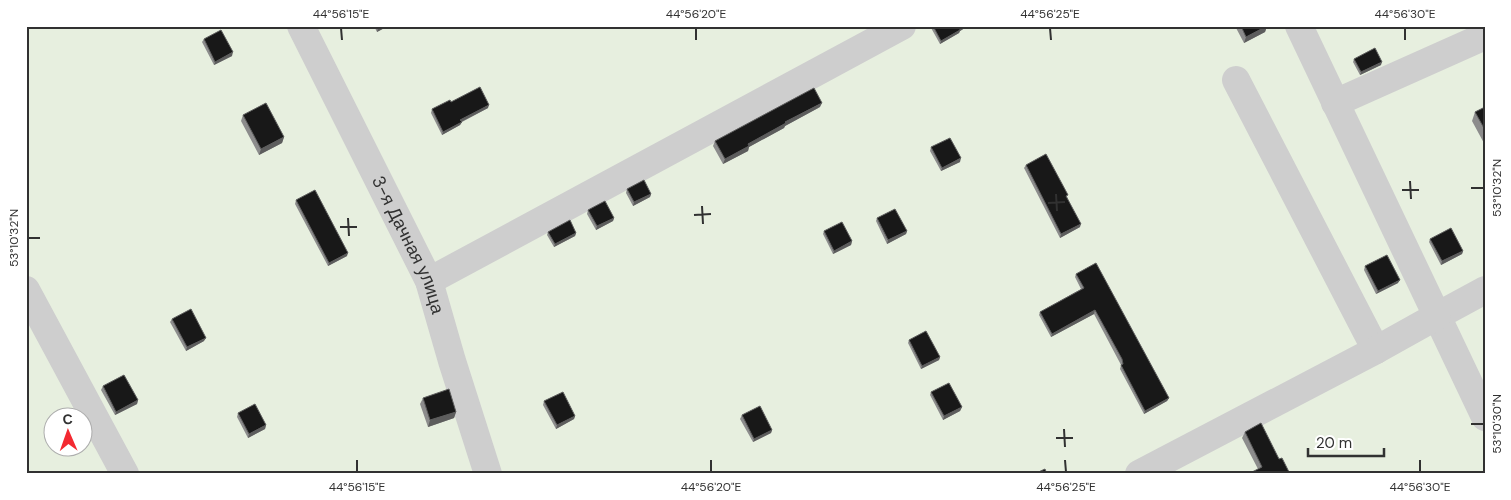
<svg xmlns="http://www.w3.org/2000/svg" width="1511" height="500" viewBox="0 0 1511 500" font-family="'DM Sans',sans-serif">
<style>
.green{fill:#e7efdf;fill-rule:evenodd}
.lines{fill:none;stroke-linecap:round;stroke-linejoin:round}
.street{stroke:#cecece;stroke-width:28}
.wall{fill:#8c8c8c}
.shaded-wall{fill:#5d5d5d}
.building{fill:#181818;stroke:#5d5d5d}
.ticks{fill:none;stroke:#313131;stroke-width:2}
.labels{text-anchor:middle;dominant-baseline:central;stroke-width:5;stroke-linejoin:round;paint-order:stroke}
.street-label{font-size:18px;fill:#313131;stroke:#fff}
.neatline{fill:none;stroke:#313131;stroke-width:2}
.ticks-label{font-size:12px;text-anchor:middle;fill:#313131}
</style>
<rect width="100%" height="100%" fill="#fff"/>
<path class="green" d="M26 26H1485V474H26ZM52 418H82V448H52Z"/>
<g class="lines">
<g class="street">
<path id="s1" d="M301 26 429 281 452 361 488 474"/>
<path d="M1236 80 1376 350"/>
<path d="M1335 103 1485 36"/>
<path d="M429 281 902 26"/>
<path d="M26 290 125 474"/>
<path d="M1485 290 1437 316 1485 417"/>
<path d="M1139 474 1376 350 1437 316 1299 26"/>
</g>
</g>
<path class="wall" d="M374 26H388L377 32Z
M930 26H968L960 31 959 33 940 44Z
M1235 26H1267L1265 32 1244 43Z
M204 39 232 56 214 65 202 42Z
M1354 59 1381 65 1360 75 1353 62Z
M451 102 488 108 462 122 460 125 442 135 431 113 432 109Z
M820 107 785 126 784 128 749 147 748 151 723 164 713 146 715 141Z
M1485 107V145L1472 121 1475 112Z
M243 115 284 137 282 143 259 155 241 121Z
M931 147 960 162 941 171 930 151Z
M1026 165 1067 197 1080 227 1060 238 1024 168Z
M627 189 651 194 650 197 633 206 626 193Z
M296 200 347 256 328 266 295 204Z
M588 210 614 218 613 221 596 230 587 214Z
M877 218 907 231 906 234 887 244 876 221Z
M824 231 852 241 851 245 833 254 823 234Z
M548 232 576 233 575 236 554 247 547 235Z
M1430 239 1463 251 1462 254 1441 265 1429 242Z
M1365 266 1398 283 1376 294 1364 270Z
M1076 274 1169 398 1167 401 1144 414 1120 369 1121 365 1120 363 1094 314 1051 337 1039 315 1040 312 1081 289 1075 277Z
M172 319 204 341 186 351 170 322Z
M909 340 940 357 939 360 921 369 908 343Z
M103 386 138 400 137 404 115 415 101 390Z
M931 392 962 407 960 411 943 420 930 395Z
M423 398 456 412 454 418 428 427 420 404Z
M544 401 575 416 574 419 556 429 543 405Z
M238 413 266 425 265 429 248 438 237 417Z
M742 415 772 430 771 433 753 442 740 419Z
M1245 432 1279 459 1258 469 1242 438Z"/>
<path class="shaded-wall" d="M382 26H388L377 32 378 28Z
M963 26H968L960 31 959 33 940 44 941 41Z
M1267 26 1265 32 1244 43 1246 37Z
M233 52 232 56 214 65 215 62Z
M1382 62 1381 65 1360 75 1361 72Z
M822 103 820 107 785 126 784 128 749 147 748 151 723 164 725 159 748 144 785 122Z
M489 105 488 108 459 123 460 120Z
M462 122 460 125 442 135 443 132Z
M284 137 282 143 259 155 261 149Z
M961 158 960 162 941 171 942 168Z
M651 194 650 197 633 206 634 202Z
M614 218 613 221 596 230 597 226Z
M1081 224 1080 227 1060 238 1061 234Z
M907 231 906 234 887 244 888 240Z
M576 233 575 236 554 247 555 244Z
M852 241 851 245 833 254 834 251Z
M1463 251 1462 254 1441 265 1442 261Z
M348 253 347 256 328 266 329 263Z
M1400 280 1398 283 1376 294 1378 291Z
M1095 310 1094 314 1051 337 1052 334Z
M206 338 204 341 186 351 187 347Z
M940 357 939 360 921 369 922 366Z
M1169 398 1167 401 1144 414 1145 411Z
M138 400 137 404 115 415 116 412Z
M962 407 960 411 943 420 944 416Z
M456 412 454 418 428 427 430 420Z
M575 416 574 419 556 429 557 425Z
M266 425 265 429 248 438 249 434Z
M772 430 771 433 753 442 754 439Z"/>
<path class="building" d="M933 26H963L960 28V30L941 41Z
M1241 26H1267L1246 37Z
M221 30 233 52 215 62 204 39Z
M1375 48 1382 62 1361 72 1354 59Z
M480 87 489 105 460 120 462 122 443 132 432 109 450 100 451 102Z
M814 88 822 103 785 122 786 123 748 144 749 146 725 159 715 141Z
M266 103 284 137 261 149 243 115Z
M1485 107V130L1475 112Z
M950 138 961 158 942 168 931 147Z
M1046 154 1068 195 1066 196 1081 224 1061 234 1026 165Z
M644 180 651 194 634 202 627 189Z
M315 190 348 253 329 263 296 200Z
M605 201 614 218 597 226 588 210Z
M895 209 907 231 888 240 877 218Z
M570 220 576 233 555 244 548 232Z
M842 222 852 241 834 251 824 231Z
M1451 228 1463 251 1442 261 1430 239Z
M1387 255 1400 280 1378 291 1365 266Z
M1096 263 1169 398 1145 411 1121 365 1123 364 1122 359 1095 310 1052 334 1040 312 1084 288 1076 274Z
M191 309 206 338 187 347 172 319Z
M926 331 940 357 922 366 909 340Z
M124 375 138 400 116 412 103 386Z
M949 383 962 407 944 416 931 392Z
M449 389 456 412 430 420 423 398Z
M563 392 575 416 557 425 544 401Z
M255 404 266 425 249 434 238 413Z
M760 406 772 430 754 439 742 415Z
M1261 423 1279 459 1282 458 1290 474H1248L1262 467 1245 432Z
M1045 469 1047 474H1034Z"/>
<path class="ticks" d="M341 28 342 40M696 28V40M1050 28 1051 40M1405 28V40M1410 181 1411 199M1471 188H1484M1402 190H1419M1056 194 1057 211M1048 203 1065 202M702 206 703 224M694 215 711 214M348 218 349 236M340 227H357M28 238H40M1471 424H1484M1064 429 1065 447M1056 438H1073M357 460V472M711 460V472M1065 460 1066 472M1420 460V472"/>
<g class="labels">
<g class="street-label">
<text stroke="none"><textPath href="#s1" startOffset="244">3-я Дачная улица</textPath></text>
</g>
</g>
<rect width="1511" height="500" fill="none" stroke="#ffffff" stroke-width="55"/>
<g transform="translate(68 432) rotate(358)"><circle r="24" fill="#ffffff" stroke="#adadad"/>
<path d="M0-4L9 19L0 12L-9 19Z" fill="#f32931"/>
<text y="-8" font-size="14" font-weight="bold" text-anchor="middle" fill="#313131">С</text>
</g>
<path d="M1308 448v8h76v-8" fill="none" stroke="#313131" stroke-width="2.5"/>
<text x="1316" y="448" font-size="15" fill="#313131" stroke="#ffffff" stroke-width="4" paint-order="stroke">20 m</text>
<rect x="28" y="28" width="1456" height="444" class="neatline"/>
<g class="ticks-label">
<text x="341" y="18">44°56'15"E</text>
<text x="696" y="18">44°56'20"E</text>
<text x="1050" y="18">44°56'25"E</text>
<text x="1405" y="18">44°56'30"E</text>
<text transform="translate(1497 188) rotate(-90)" y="4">53°10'32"N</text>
<text transform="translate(14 238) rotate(-90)" y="4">53°10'32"N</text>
<text transform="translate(1497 424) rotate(-90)" y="4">53°10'30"N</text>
<text x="357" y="491">44°56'15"E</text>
<text x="711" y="491">44°56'20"E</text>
<text x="1066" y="491">44°56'25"E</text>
<text x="1420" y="491">44°56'30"E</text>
</g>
</svg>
